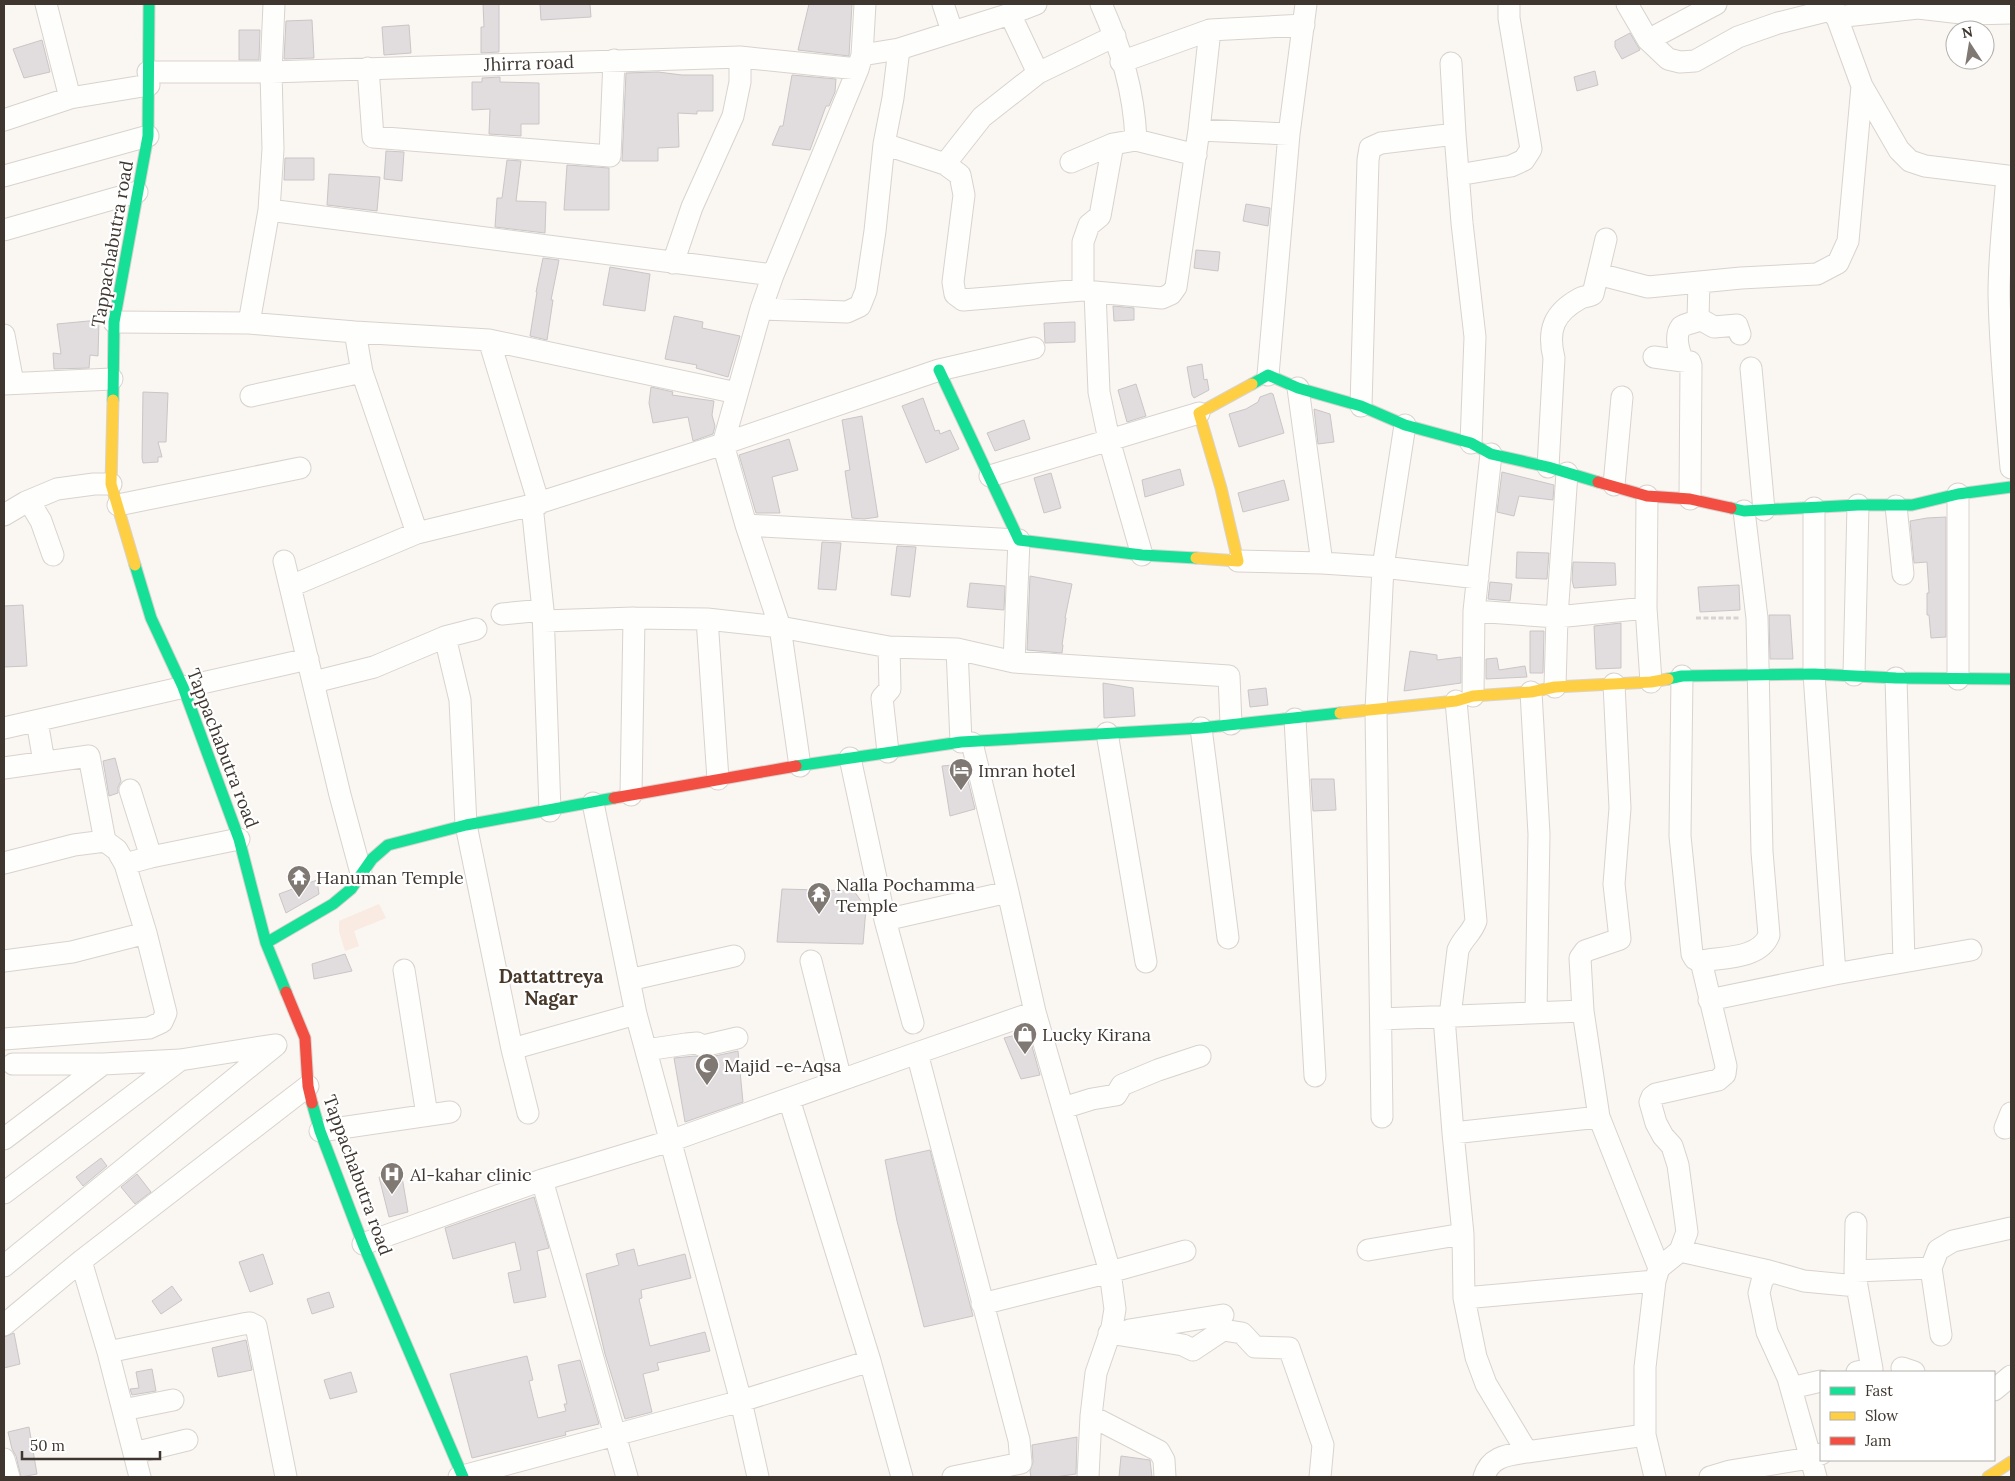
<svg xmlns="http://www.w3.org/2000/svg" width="2015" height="1481" viewBox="0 0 2015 1481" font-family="Lora,serif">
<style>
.education{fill:#f9eae2}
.building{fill:#e1dddf;stroke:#c9c6c7}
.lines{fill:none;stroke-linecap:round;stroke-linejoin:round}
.street-casing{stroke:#d9d3ce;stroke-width:23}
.fast-casing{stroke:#d9d3ce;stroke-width:13}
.slow-casing{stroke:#d9d3ce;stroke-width:13}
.jam-casing{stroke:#d9d3ce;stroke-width:13}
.path{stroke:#d6d4d2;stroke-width:3;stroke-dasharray:5 2.5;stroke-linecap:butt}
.street{stroke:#fefefd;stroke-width:21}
.fast{stroke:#16e098;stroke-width:11}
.slow{stroke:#ffcf43;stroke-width:11}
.jam{stroke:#f24e42;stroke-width:11}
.labels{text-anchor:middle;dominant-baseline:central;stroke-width:4.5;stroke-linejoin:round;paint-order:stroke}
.street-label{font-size:18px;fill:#3e362f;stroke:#fff}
.poi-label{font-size:18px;fill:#3e362f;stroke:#fff;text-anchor:start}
.neighbourhood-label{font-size:19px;font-weight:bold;fill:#48382a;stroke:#fff}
</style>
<rect width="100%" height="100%" fill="#faf6f2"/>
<path class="education" d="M379 904 386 918 354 931 359 946 345 951 339 931V921Z"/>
<path class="building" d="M483 4H499V52L481 53V27H484Z
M540 4H590L591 17 541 20Z
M809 4H852L849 56 798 50Z
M312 20 314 58 284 59 286 21Z
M409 25 411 53 384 55 382 27Z
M239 30H260L259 60H239Z
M1630 33 1640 50 1622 59 1615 47V41Z
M42 40 50 72 24 78 13 49Z
M1595 71 1598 85 1577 91 1574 77Z
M658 72 682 75H713V111H697V114L678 113 679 147 658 148V161H622L626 73Z
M792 75 836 79 835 92 829 106H826L810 150 772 145 780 126H783Z
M500 77V82L539 83V124H521V136L489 134 490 109 472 110V82H482V78Z
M386 151 404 152 402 181 384 179Z
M285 158H314V180H284Z
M507 160 521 161 516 201 546 202 545 233 495 227 497 198H502Z
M567 165 609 168V210H564Z
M329 174 380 177 377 211 327 205Z
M1246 204 1270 208 1268 226 1243 221Z
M1196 250 1220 252 1218 271 1194 268Z
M543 258 559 260 551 300H553L547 340 530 336 537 292H536Z
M610 267 650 274 645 311 603 305Z
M1113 306 1134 308V320L1114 321Z
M674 316 703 322 702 328 740 336 728 377 696 368 697 365 665 359Z
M99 320 98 356 90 355 89 368 54 369 53 353 61 354 57 324Z
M1075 322V342L1045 343 1044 323Z
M1202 364 1204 380 1207 379 1209 390 1194 398 1192 395 1187 367Z
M1136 384 1146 416 1127 422 1118 390Z
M651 387 673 392 672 395 714 401 712 415 715 426 713 434 693 441 688 417 653 423 649 403Z
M143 392 168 393 166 442H158L162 457H158V462L143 463 142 458Z
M1271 393 1273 394 1284 433 1239 447 1229 414 1246 409 1258 402 1260 397Z
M923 398 935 431 939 430 940 434 950 430 959 449 926 463 902 406Z
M1314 409 1330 414 1334 442 1318 444Z
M862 416 878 517 864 519 852 518 845 471 850 470 842 420Z
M1024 420 1030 439 995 451 987 433Z
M789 439 798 470 772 477 780 513H756L739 455Z
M1180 469 1184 485 1145 497 1142 480Z
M1502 472 1554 485 1553 500 1519 496 1514 516 1497 512Z
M1051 473 1061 508 1044 513 1034 478Z
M1284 480 1289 500 1243 512 1238 493Z
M1946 517V637L1931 638 1929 615H1927V593H1929L1927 562 1914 563 1910 521 1927 518Z
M822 542 841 543 836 590 818 589Z
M897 546 916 547 910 597 891 595Z
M1517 552 1549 553 1547 579 1516 578Z
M1573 562 1615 563 1616 585 1574 588 1572 580Z
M1030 576 1072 584 1065 618H1066L1062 645H1063L1062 653 1027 650Z
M1490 582 1512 584 1510 601 1488 599Z
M970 583 1005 586 1004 610 967 607Z
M1739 585 1740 610 1700 612 1698 587Z
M23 605 27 666 4 667V606Z
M1769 615H1790L1793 659H1770Z
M1621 623V668L1596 669 1594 626Z
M1530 631H1544L1543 673H1530Z
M1410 651 1437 655V660L1461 657V683L1404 691Z
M1497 658 1499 670 1525 666 1527 677 1486 679V659Z
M1103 683 1133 688 1135 716 1104 718Z
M1266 688 1268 705 1250 707 1248 690Z
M115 758 121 781 118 787V793L109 796 103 761Z
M964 764 975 809 950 816 942 766Z
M1311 779H1334L1336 810 1313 811Z
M317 880 319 894 286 913 279 894Z
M782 889 854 891 866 908 863 944 777 942Z
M345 954 352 971 314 979 312 964Z
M1028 1032 1040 1075 1021 1079 1004 1038Z
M738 1051 743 1102 685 1122 674 1058 695 1056 706 1058Z
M930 1150 973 1316 924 1327 897 1221 885 1160Z
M101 1158 107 1166 83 1186 76 1177Z
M401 1171 408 1212 389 1217 379 1177Z
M137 1174 151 1192 135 1204 121 1187Z
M534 1197 549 1248 537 1251 546 1297 514 1303 508 1273 521 1270 515 1242 453 1259 445 1228Z
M634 1249 638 1266 685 1254 691 1278 641 1290 642 1298 639 1299 650 1346 705 1332 710 1351 657 1363 659 1370 643 1374 652 1412 625 1419 605 1354 586 1274 619 1265 616 1254Z
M263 1254 273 1284 250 1292 239 1262Z
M172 1286 182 1300 161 1314 152 1301Z
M329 1292 334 1307 312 1314 307 1299Z
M14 1333 20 1364 4 1368V1337Z
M246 1340 252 1370 218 1377 212 1348Z
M527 1356 533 1380 529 1381 538 1418 566 1411 564 1404H567L558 1365 580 1360 599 1424 565 1432 566 1435 472 1458 450 1374Z
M152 1369 156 1391 132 1395 130 1389 139 1388 136 1372Z
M351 1372 357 1392 330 1399 324 1380Z
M29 1427 37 1474 21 1477 16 1456 12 1449 8 1432Z
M1077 1437 1076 1474 1055 1477H1031L1030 1471 1033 1462 1032 1445Z
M1121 1456 1150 1460 1152 1477H1119Z"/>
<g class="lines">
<g class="street-casing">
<path id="street" d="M46 4 70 98
M943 4 952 31
M1101 4C1121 49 1134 90 1136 140
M1627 4 1648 40 1668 59 1680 62 1695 61 1738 37 1778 23 1834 9
M1832 4 1862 86 1899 150 1910 161 1925 166 2007 176 2011 178
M1010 14 1038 73 1115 36
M1836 17 1918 8 1970 14 2011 13
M1210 30 1304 25
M1648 40 1716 4
M862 55 865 4
M1121 62 1210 30 1199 130
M368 68 373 137 610 156 614 60
M148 72H271L740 57 858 69
M4 120 70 98 149 85
M1455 134 1462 223 1475 337 1471 443
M884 144 945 164 960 175 964 195 953 282 955 294 963 300 1083 290 1095 292 1162 298 1171 294 1176 287 1199 130 1289 134
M1071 162 1113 144 1136 140 1196 155
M945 164 982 117 1038 73
M1458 175 1511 166 1524 160 1531 149 1509 18V4
M4 176 148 136
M2007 176C2004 215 1999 254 1999 294 2000 352 2006 410 2011 468
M269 210 773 275 761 309 723 444 746 525 780 627 800 766
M4 230 137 192
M673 263 692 207 733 116 740 82V57
M1598 274 1648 287 1741 278 1817 274 1838 263 1848 241 1862 86
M773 275 858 69 862 55 899 49 1010 14 1036 4
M1083 290V242L1089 225 1100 216 1113 144
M1095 292 1099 392 1109 440 1142 555
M761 309 847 312 860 306 866 291 875 231 884 144 893 98 899 49
M1698 318 1714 327 1737 325 1740 334
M114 322 249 323 355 332 489 340 737 393
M249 323 269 210 273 149 271 72 274 4
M355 332 362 372 417 533 532 505
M4 335 13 383
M489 340 539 504
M1654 357 1690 362 1691 365 1690 499
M1682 359C1679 351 1674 336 1681 327 1685 324 1692 323 1697 321L1698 318 1699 282
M1751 368 1764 510
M1268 375 1289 134 1306 4
M4 384 112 379
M251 396 362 372
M1361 406 1368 160 1370 148 1381 143 1455 134 1451 63
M1548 467 1554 358C1547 330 1554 313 1579 299 1583 296 1589 297 1593 294L1606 239
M990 476 1199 413
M1614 485 1622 397
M1647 496 1646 608 1651 682
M29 501 41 521 53 555
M118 505 300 468
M1896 506 1903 574
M1814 508V674L1835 974 1971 950
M4 515 26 502 57 489 94 484H111
M746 525 1019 540 1014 662
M284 561 340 795 361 873
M1238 561 1322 563 1298 388
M1322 563 1383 567 1478 578
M291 586 417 533
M1474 611 1557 617 1646 608
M502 614 543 610
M707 619 718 779
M543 621 634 618 707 619 780 627 889 647 957 649 1014 662 1229 676 1231 724
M445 637 460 700 466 825 512 1049 528 1113
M957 649 961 742
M1854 675 1858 505
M1896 678 1904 961
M1958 679V494
M314 682 374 667 445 637 476 629
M1614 684 1620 808 1614 884 1620 939 1585 951 1580 958 1583 1011 1599 1117 1659 1268 1655 1281 1645 1367V1435L1655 1477
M1555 687 1557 617 1567 473
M1531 692 1539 834 1536 1012
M1473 696 1474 611 1491 454
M1295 719 1315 1076
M37 721 44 762
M4 728 308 659
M1201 728 1228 938
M1107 733 1146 962
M888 752 882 698 890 689 889 647
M850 758 885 920 913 1023
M4 768 89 756 105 841
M130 790 151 857
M631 795 634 618
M593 803 636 1014 741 1401 758 1477
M550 811 543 610 532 505 723 444 939 370 1034 348
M4 863 74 845 105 841 117 850 125 864 146 933 166 1013 162 1022 149 1028 4 1039
M125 864 151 857 239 839
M885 920 1008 892
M4 961 72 952 146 933
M811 961 841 1080
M1701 961C1723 957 1760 959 1769 935L1762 852 1757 618 1744 511
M404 970 427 1115
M629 980 734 956
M1709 1000 1835 974
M1035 1012 1110 1272 1115 1309 1112 1327 1096 1373 1091 1416 1088 1477
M1450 1016 1458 950C1463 938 1472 933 1476 921L1456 701
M1444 1017 1453 1133 1463 1234 1464 1298 1476 1357 1486 1384 1527 1452 1645 1435
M1381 1019 1583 1011
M512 1049 636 1014
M646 1050 686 1044 697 1043 703 1046 737 1038
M13 1064H103L180 1060 274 1045
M789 1099 870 1361 902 1477
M1063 1108 1092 1099 1116 1095 1122 1085 1158 1070 1200 1056
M1382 1117 1376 710 1383 567 1405 425
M2005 1128 2011 1113
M320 1131 450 1112
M1453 1133 1599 1117
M4 1139 103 1064
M542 1180 627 1477
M4 1193 180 1060
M363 1244 542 1180 670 1141 917 1053
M1368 1250 1463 1234
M1680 1251 1769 1271 1804 1281 1857 1286 1855 1271 1856 1223
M81 1261 108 1352 140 1477
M4 1266 276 1045
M1659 1268 1680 1251 1687 1232 1678 1165 1672 1146 1663 1136 1656 1123 1650 1102 1652 1097 1656 1094 1718 1080 1725 1074 1726 1066 1701 961 1695 959 1692 954 1680 836 1682 676
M1931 1268 1938 1250 1953 1241 2011 1228
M1769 1271 1762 1281 1759 1293 1767 1332 1788 1378 1816 1477
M1855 1271 1931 1268 1941 1335
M1464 1298 1655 1281
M982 1304 1110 1272 1185 1251
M4 1325 81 1261 308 1086
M1129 1330 1223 1315
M1109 1333 1183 1345 1193 1350 1223 1330 1242 1333 1255 1347 1289 1348 1323 1445 1320 1477
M108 1352 243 1324 250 1323 256 1326 286 1477
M1902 1368 1914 1372
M1857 1372 1872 1369 1857 1286
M1791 1388 1821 1381
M1994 1390 2011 1376
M123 1410 173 1400
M1091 1416 1159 1451 1164 1460 1165 1477
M134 1453 187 1440
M4 1459 9 1477
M459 1477 741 1401 870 1361
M953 1477 1021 1463 1019 1440 917 1053 1035 1012 1008 892 972 743
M1484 1477C1490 1456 1508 1455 1527 1452
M1710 1477 1730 1471 1810 1458 1821 1454"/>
</g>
<g class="fast-casing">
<path id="fast" d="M939 370 1019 540 1142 555 1196 558
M1252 384 1268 375 1298 388 1361 406 1405 425 1471 443 1491 454 1548 467 1598 482
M113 400 114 322 148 136 149 4
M1731 508 1744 511 1858 505H1912L1958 494 2011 487
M135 565 151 618 183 687 239 839 266 943 286 992
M1668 679 1682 676 1814 674 1896 678 2011 679
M796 766 961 742 1201 728 1340 713
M266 943 333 904 351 889 372 859 388 845 466 825 614 798
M312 1103 320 1131 363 1244 463 1477"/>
</g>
<g class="slow-casing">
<path id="slow" d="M113 400 111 484 135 565
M1196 558 1238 561 1221 488 1199 413 1252 384
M1340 713 1456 701 1473 696 1531 692 1555 687 1651 682 1668 679
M1988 1477 2011 1462"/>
</g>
<g class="jam-casing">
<path id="jam" d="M1598 482 1647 496 1690 499 1731 508
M614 798 796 766
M286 992 305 1038 308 1086 312 1103"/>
</g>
<path class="path" d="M1696 618H1739"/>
<use href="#street" class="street"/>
<use href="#fast" class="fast"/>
<use href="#slow" class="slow"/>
<use href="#jam" class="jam"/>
</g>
<defs>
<g id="hotel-pin" transform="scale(1.25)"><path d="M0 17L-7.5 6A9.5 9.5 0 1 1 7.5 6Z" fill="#807973" stroke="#fff"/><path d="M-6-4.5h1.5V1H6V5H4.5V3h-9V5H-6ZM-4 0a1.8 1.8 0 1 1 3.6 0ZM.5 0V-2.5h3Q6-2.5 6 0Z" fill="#fff"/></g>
<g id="temple-pin" transform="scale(1.25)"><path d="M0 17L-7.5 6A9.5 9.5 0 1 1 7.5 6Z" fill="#807973" stroke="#fff"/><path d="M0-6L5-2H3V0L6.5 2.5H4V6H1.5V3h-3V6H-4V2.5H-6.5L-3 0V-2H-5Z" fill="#fff"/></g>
<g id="shop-pin" transform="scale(1.25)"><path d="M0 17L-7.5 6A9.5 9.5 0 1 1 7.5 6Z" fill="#807973" stroke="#fff"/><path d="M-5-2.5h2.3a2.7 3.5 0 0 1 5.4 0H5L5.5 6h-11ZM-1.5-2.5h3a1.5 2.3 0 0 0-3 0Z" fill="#fff"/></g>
<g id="mosque-pin" transform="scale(1.25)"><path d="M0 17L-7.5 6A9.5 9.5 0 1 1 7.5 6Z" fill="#807973" stroke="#fff"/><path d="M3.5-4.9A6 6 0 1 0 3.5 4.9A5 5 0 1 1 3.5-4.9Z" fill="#fff"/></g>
<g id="hospital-pin" transform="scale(1.25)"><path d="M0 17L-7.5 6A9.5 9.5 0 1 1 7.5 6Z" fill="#807973" stroke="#fff"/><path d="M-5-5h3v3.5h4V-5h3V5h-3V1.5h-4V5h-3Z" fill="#fff"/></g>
</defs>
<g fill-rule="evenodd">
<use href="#hotel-pin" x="961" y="770"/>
<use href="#temple-pin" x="299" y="877"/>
<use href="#temple-pin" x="819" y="894"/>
<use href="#shop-pin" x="1025" y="1034"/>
<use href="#mosque-pin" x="707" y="1065"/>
<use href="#hospital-pin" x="392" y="1174"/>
</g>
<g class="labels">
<g class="street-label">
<text transform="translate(529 63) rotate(-2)">Jhirra road</text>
<text transform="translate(112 244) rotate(-80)">Tappachabutra road</text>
<text transform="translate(223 748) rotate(69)">Tappachabutra road</text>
<text transform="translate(358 1175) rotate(70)">Tappachabutra road</text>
</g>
<g class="poi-label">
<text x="978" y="770">Imran hotel</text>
<text x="316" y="877">Hanuman Temple</text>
<text x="836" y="884">Nalla Pochamma<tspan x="836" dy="21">Temple</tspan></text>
<text x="1042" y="1034">Lucky Kirana</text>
<text x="724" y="1065">Majid -e-Aqsa</text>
<text x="410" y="1174">Al-kahar clinic</text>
</g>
<g class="neighbourhood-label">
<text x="551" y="976">Dattattreya<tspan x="551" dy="22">Nagar</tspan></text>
</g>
</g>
<rect width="2015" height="1481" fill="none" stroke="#3e362f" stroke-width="10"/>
<rect x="1820" y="1371" width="175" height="90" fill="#ffffff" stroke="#b2afac"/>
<rect x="1830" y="1387" width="25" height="8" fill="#16e098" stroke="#b2afac"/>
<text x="1865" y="1396" font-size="15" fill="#3e362f">Fast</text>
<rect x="1830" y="1412" width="25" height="8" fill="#ffcf43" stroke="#b2afac"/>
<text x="1865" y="1421" font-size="15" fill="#3e362f">Slow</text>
<rect x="1830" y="1437" width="25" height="8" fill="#f24e42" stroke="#b2afac"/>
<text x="1865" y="1446" font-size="15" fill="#3e362f">Jam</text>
<g transform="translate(1970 45) rotate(348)"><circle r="24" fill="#ffffff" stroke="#b2afac"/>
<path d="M0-4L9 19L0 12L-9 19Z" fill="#807973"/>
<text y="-8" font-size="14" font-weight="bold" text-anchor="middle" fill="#3e362f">N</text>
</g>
<path d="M22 1451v8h138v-8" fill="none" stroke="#3e362f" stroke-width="2.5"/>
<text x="30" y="1451" font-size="15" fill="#3e362f" stroke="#ffffff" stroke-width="4" paint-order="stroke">50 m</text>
</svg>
